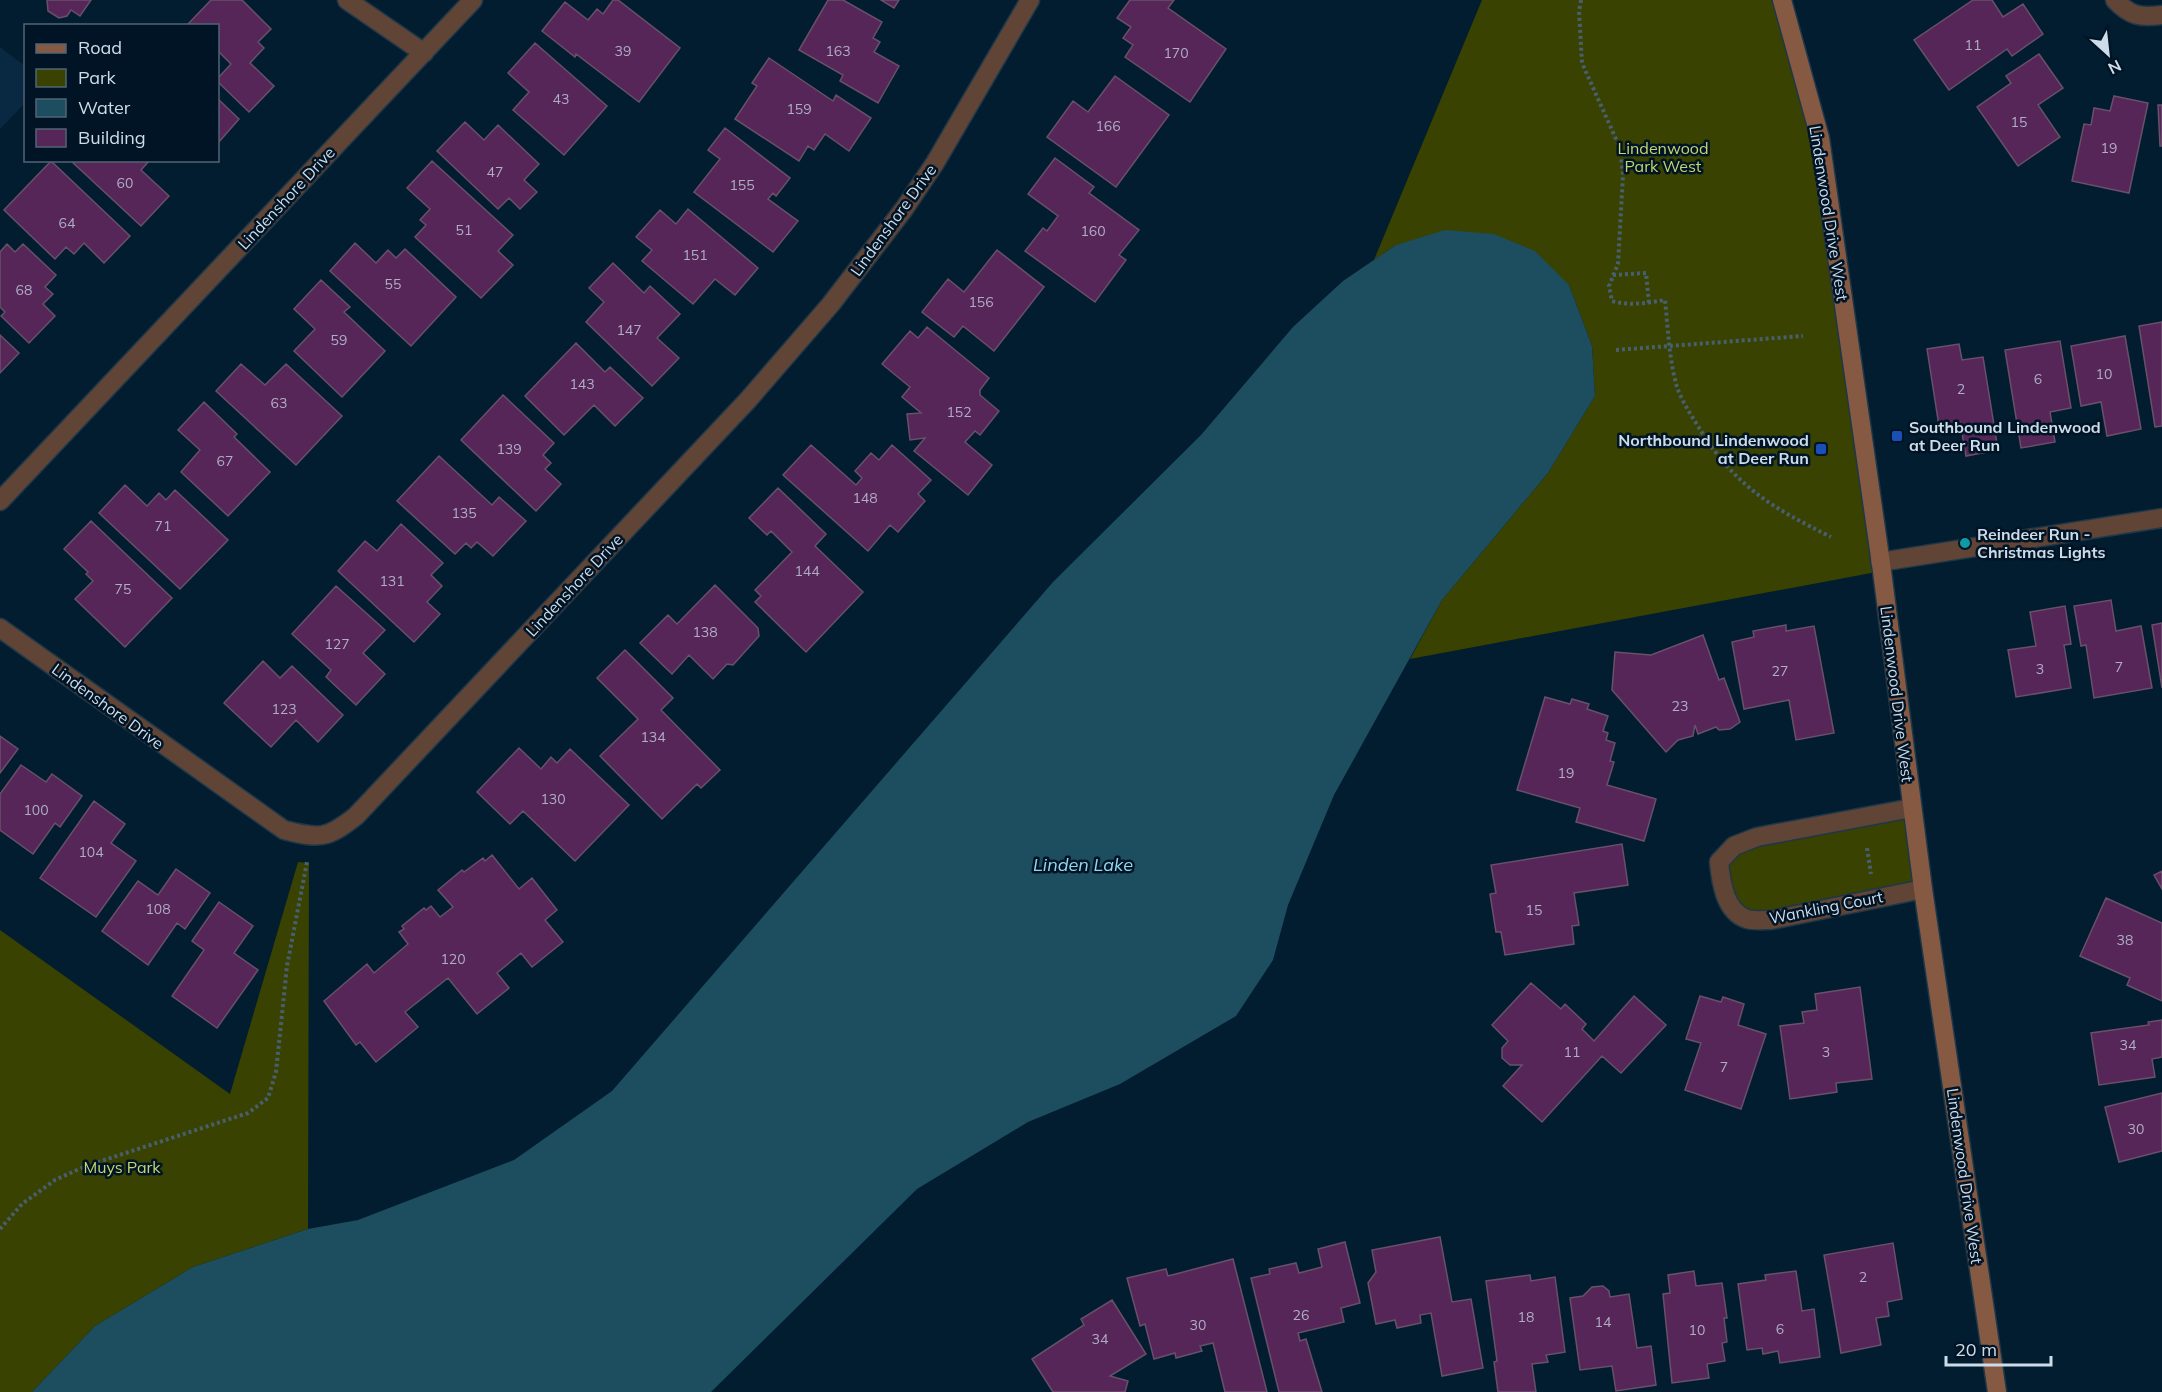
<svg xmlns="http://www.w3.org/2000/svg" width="2162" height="1392" viewBox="0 0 2162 1392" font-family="Mulish,sans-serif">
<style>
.built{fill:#082941}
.green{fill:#394200}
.water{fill:#1c4e60}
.building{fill:#562659;stroke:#685069;stroke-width:1.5}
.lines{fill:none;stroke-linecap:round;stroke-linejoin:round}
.street-casing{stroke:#1e384a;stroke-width:21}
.secondary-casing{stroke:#1e384a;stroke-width:21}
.path{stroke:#485f6f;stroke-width:4;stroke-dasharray:3 3;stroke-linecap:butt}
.street{stroke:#604435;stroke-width:18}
.secondary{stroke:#865a42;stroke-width:18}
.transit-dot{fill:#1a4fb4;stroke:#001426;stroke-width:2}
.culture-dot{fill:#0f9aa8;stroke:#001426;stroke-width:2}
.labels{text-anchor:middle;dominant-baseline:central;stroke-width:5;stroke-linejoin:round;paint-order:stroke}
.number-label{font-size:14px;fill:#aeaec4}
.park-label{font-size:16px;fill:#c3d66f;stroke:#001426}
.street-label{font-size:16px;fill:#ccdce8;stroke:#001426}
.poi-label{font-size:16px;font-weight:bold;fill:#ccdce8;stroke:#001426;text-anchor:start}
.water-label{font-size:18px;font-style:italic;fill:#93d8f3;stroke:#001426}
</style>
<rect width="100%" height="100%" fill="#021d30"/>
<path class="built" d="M0 47 25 66 26 102 0 129Z"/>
<path class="green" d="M1482 0H1782L1820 138 1882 571 1410 659 1442 600 1548 473 1595 396 1592 346 1569 285 1396 245 1374 260Z
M1912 808 1923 889 1747 919 1721 883 1734 846Z
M298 862 309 863 308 1229 193 1267 95 1326 32 1392H0V930L230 1094Z"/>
<path class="water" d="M1445 230 1494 234 1535 251 1569 285 1592 346 1595 396 1548 473 1442 600 1334 795 1288 905 1273 960 1236 1016 1120 1084 1028 1122 917 1189 711 1392H32L95 1326 193 1267 308 1229 358 1220 514 1160 612 1091 1053 582 1201 435 1293 327 1343 281 1396 245Z"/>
<path class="building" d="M47 0H91L80 16 71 10 67 16 59 18 48 11Z
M211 0H242L271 29 258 42 264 48 250 63 274 86 249 112 218 82V78L231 64 218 51V26L188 24Z
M613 0H618L680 48 639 102 576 54 575 57 542 31 565 2 588 20 597 9 603 14Z
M828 0H843L882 22 873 38 880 42 874 52 899 66 878 103 840 81 843 75 799 50Z
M881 0H899L894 8Z
M1130 0H1174L1168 8 1226 49 1190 102 1125 57 1133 45 1123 38 1131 27 1117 18Z
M1973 0H1992L2003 17 2023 4 2043 34 2012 56 2007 49 1949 90 1914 40Z
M535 43 607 106 564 155 513 110 529 92 508 73Z
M2039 54 2063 88 2038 105 2060 137 2018 166 1977 107 2011 83 2006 76Z
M769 58 833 101 836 95 871 118 849 151 825 134 814 150 808 146 799 161 735 119 757 86 752 83Z
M1115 76 1169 115 1116 187 1047 137 1073 101 1088 112Z
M2114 96 2148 103 2129 193 2072 181 2084 124 2091 125 2094 108 2110 111Z
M218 99 239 119 218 143Z
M2158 105H2162V146H2160Z
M465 122 484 140 498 125 539 164 524 180 537 192 520 209 509 198 498 209 437 151Z
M725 128 790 178 776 196 773 193 768 199 798 221 773 252 694 192 720 159 708 150Z
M1055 158 1094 187 1089 193 1139 230 1119 255 1126 260 1095 302 1025 251 1043 228 1047 231 1058 216 1028 194Z
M70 160H150L141 170 169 196 141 226Z
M51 161 130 236 104 263 84 243 74 254 66 247 55 259 4 210Z
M432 161 513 235 498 251 513 265 481 298 415 237 426 225 420 220 430 209 407 188Z
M688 209 758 268 735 295 715 279 693 304 642 261 652 250 636 237 660 210 676 224Z
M355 243 376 263 388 250 396 258 405 249 456 297 411 346 330 271Z
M7 244 15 252 23 244 56 275 45 287 53 294 43 304 55 316 29 343 1 316 5 312 0 307V252Z
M997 250 1044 287 994 351 963 326 954 337 922 312 948 279 964 292Z
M613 263 644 293 650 286 680 314 657 338 679 358 652 386 586 322 604 302 589 288Z
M321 280 350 307 344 312 385 351 342 397 294 351 315 329 294 309Z
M2162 322V426L2155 427 2139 326Z
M927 327 989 378 980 390V395L999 411 980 435 975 431 965 442 992 465 968 495 914 451 925 438 910 440 907 414 921 413 902 397 910 387 882 364 910 331 918 338Z
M0 335 19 353 0 373Z
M2125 336 2141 429 2107 436 2101 402 2081 406 2071 346Z
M2060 341 2071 408 2050 412 2055 442 2021 448 2005 350Z
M576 343 605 372 610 367 643 398 615 426 594 405 564 435 525 396Z
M1959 344 1962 360 1983 357 1998 450 1966 456 1960 422 1939 426 1927 349Z
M241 364 265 385 286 364 342 416 296 465 216 391Z
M503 395 554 443 543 455 551 463 545 469 561 484 536 511 461 440Z
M204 402 237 434 234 437 270 472 228 516 181 472 200 450 178 430Z
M811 445 856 485 862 478 855 471 871 453 879 460 892 445 931 480 918 494 925 501 898 532 890 525 868 551 783 475Z
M439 456 492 505 499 497 526 521 493 556 477 542 471 548 466 543 455 554 397 501Z
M125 485 147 506 159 493 166 500 175 490 228 540 180 589 99 513Z
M778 488 826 534 815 546 863 592 806 652 755 602 761 596 755 590 792 552 771 531 767 535 749 518Z
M91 521 172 598 125 647 75 599 93 581 86 574 88 572 64 549Z
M401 524 443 563 431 575 442 586 427 602 440 614 414 642 338 571 365 541 377 551Z
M715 585 758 628 759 636 733 665 727 664 713 679 689 655 672 674 640 643 668 615 677 624Z
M336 586 385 630 363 653 385 674 356 705 326 677 331 670 292 634Z
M2111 600 2116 631 2141 626 2152 688 2094 698 2086 645 2081 646 2074 606Z
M2065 606 2071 644 2064 645 2071 688 2016 697 2008 650 2036 646 2030 612Z
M2162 623V688L2152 625Z
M1786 625V631L1814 626 1834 733 1796 740 1789 700 1744 709 1732 642 1754 637 1753 631Z
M1703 635 1719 680 1724 678 1740 722 1730 729 1719 730 1716 727 1698 734 1695 725 1693 736 1678 740 1666 752 1612 690 1615 652 1651 655Z
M625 650 673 698 661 710 720 770 701 788 697 784 662 819 600 756 638 719 597 678Z
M263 661 280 678 292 666 343 715 318 742 296 720 271 747 224 703Z
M1545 697 1570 704 1572 699 1589 704 1587 709 1608 716 1603 731 1608 733 1606 740 1615 743 1610 761 1614 762 1607 785 1656 799 1644 841 1576 822 1580 808 1517 790Z
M0 736 18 749 0 773Z
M519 748 541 769 551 757 557 763 570 749 629 805 575 861 523 811 510 824 477 792Z
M21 765 46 782 52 774 82 796 60 827 55 823 33 854 0 830V794Z
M94 801 125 824 111 843 136 861 96 917 40 878Z
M1622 844 1628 885 1574 893 1579 925 1572 926 1574 944 1505 955 1501 932H1496L1490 894 1496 893 1491 865Z
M492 855 519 889 532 878 557 910 545 920 563 942 532 967 521 953 497 973 509 988 477 1014 448 978 405 1012 418 1027 376 1062 360 1042 356 1045 324 1001 367 964 374 973 408 944 399 932 404 929 402 926 424 908 426 910 431 906 440 917 453 907 438 890 462 870 464 872 483 858 485 861Z
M176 869 210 893 185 929 177 923 148 965 102 931 138 881 158 895Z
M2162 871V889L2154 875Z
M2106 898 2162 923V1001L2127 985 2130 978 2080 956Z
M219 902 253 926 234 953 258 970 217 1028 172 996 204 950 192 941Z
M1531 983 1561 1009 1565 1004 1586 1024 1582 1029 1594 1041 1634 996 1666 1025 1621 1073 1602 1056 1542 1122 1503 1086 1522 1065H1510L1502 1058V1048L1508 1041 1492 1025Z
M1860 987 1872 1079 1836 1083 1837 1092 1790 1099 1780 1026 1804 1023 1802 1012 1817 1010 1815 994Z
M1700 996 1721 1002 1723 997 1744 1004 1738 1025 1766 1034 1741 1109 1685 1090 1701 1043 1686 1039Z
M2162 1020V1057L2152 1059 2155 1077 2099 1085 2091 1033 2149 1025 2148 1022Z
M2162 1093V1151L2119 1162 2105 1107Z
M1440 1237 1452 1302 1471 1299 1483 1368 1442 1376 1431 1313 1420 1315 1421 1323 1397 1328 1395 1320 1376 1324 1368 1283 1376 1272 1372 1250Z
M1345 1242 1360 1303 1341 1308 1344 1322 1298 1333 1300 1341 1306 1339 1322 1392H1279L1251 1278 1270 1274 1269 1269 1296 1263 1299 1273 1322 1267 1318 1249Z
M1893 1243 1902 1299 1887 1302 1889 1316 1876 1318 1881 1345 1841 1353 1824 1255Z
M1233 1259 1267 1392H1225L1213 1343 1200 1346 1202 1351 1176 1358 1175 1353 1154 1359 1145 1324 1140 1326 1127 1278 1166 1269 1168 1276Z
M1694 1271 1696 1286 1722 1283 1727 1318H1724L1727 1342 1722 1343 1725 1361 1707 1364 1709 1378 1672 1383 1663 1294 1670 1293 1668 1275Z
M1796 1271 1802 1311 1814 1309 1820 1357 1780 1363 1778 1351 1763 1354 1762 1348 1747 1350 1738 1284 1766 1280 1765 1275Z
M1530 1275 1531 1281 1555 1277 1565 1352 1546 1355 1548 1362 1532 1364 1536 1392H1498L1494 1362 1497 1361 1486 1281Z
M1603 1286 1609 1291 1610 1297 1629 1294 1637 1348 1651 1346 1656 1385 1616 1391 1612 1366 1580 1370 1570 1298 1583 1296 1592 1287Z
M1112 1300 1146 1354 1110 1376 1128 1381 1125 1392H1053L1032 1359 1084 1325 1081 1319Z"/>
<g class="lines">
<g class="street-casing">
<path id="street" d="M347 0 424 53
M2115 0C2130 16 2141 18 2162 15
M0 501 473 0
M1880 562 2162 518
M0 628 284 830C319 839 327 839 356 816L748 400 831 304 904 209 935 163 1030 0
M1912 808 1757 837 1734 846 1719 862C1721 882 1725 912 1747 919 1754 921 1764 920 1771 920L1923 889"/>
</g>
<g class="secondary-casing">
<path id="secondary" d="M1782 0 1820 138 1882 571 1923 889 1997 1392"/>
</g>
<path class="path" d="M1581 0 1579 11 1582 63 1620 148 1623 175 1618 264 1609 286 1612 301C1630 306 1647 303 1665 300 1668 328 1669 360 1677 387 1682 402 1693 418 1701 431 1736 487 1773 508 1831 537
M1613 275 1646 273 1649 303
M1616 350 1803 336
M1867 848 1871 874
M0 1229 22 1204 55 1180 86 1166 248 1113 268 1098 276 1072 287 966 307 862"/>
<use href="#street" class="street"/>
<use href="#secondary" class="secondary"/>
</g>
<g class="transit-dot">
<rect x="1891" y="430" width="12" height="12" rx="3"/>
<rect x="1815" y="443" width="12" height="12" rx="3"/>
</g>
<circle class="culture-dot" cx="1965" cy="543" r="6"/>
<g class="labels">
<g class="number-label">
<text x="1973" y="45">11</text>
<text x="623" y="51">39</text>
<text x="838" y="51">163</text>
<text x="1176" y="53">170</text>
<text x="561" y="99">43</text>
<text x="799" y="109">159</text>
<text x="2019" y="122">15</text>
<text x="1108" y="126">166</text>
<text x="2109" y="148">19</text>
<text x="495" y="172">47</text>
<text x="125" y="183">60</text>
<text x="742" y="185">155</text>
<text x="67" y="223">64</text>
<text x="464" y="230">51</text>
<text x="1093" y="231">160</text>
<text x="695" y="255">151</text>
<text x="393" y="284">55</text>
<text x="24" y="290">68</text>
<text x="981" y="302">156</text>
<text x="629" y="330">147</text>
<text x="339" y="340">59</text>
<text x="2104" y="374">10</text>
<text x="2038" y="379">6</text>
<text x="582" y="384">143</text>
<text x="1961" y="389">2</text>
<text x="279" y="403">63</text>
<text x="959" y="412">152</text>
<text x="509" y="449">139</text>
<text x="225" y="461">67</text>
<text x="865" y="498">148</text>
<text x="464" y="513">135</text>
<text x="163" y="526">71</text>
<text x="807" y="571">144</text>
<text x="392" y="581">131</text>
<text x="123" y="589">75</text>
<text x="705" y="632">138</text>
<text x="337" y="644">127</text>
<text x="2119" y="667">7</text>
<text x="2040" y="669">3</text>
<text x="1780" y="671">27</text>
<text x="1680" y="706">23</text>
<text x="284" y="709">123</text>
<text x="653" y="737">134</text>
<text x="1566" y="773">19</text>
<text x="553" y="799">130</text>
<text x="36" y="810">100</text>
<text x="91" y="852">104</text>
<text x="158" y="909">108</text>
<text x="1534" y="910">15</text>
<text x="2125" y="940">38</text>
<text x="453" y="959">120</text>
<text x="2128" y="1045">34</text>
<text x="1572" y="1052">11</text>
<text x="1826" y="1052">3</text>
<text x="1724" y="1067">7</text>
<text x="2136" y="1129">30</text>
<text x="1863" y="1277">2</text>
<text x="1301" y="1315">26</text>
<text x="1526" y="1317">18</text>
<text x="1603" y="1322">14</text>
<text x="1198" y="1325">30</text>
<text x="1780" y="1329">6</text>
<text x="1697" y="1330">10</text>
<text x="1100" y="1339">34</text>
</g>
<g class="park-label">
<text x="1663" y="148">Lindenwood<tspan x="1663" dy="18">Park West</tspan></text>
<text x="122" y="1167">Muys Park</text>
</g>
<g class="street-label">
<text transform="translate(286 198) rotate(-47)">Lindenshore Drive</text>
<text transform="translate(1829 213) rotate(81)">Lindenwood Drive West</text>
<text transform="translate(893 220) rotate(-54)">Lindenshore Drive</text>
<text transform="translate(574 585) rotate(-47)">Lindenshore Drive</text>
<text transform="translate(1897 694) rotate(83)">Lindenwood Drive West</text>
<text transform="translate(108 706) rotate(36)">Lindenshore Drive</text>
<text transform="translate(1826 907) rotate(-11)">Wankling Court</text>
<text transform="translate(1965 1176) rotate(82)">Lindenwood Drive West</text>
</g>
<g class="poi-label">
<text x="1909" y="427">Southbound Lindenwood<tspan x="1909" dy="18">at Deer Run</tspan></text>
<text x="1809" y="440" text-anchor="end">Northbound Lindenwood<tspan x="1809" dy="18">at Deer Run</tspan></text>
<text x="1977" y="534">Reindeer Run -<tspan x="1977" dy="18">Christmas Lights</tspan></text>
</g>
<g class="water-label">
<text x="1083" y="864">Linden Lake</text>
</g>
</g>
<rect x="24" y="24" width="195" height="138" fill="#001426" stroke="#526474" stroke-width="1.5"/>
<rect x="36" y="44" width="30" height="9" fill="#865a42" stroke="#526474" stroke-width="1.5"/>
<text x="78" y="54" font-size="18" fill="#ccdce8">Road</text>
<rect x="36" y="69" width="30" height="18" fill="#394200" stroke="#526474" stroke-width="1.5"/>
<text x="78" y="84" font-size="18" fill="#ccdce8">Park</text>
<rect x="36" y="99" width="30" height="18" fill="#1c4e60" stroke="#526474" stroke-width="1.5"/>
<text x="78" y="114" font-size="18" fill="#ccdce8">Water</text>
<rect x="36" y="129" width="30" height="18" fill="#562659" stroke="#526474" stroke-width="1.5"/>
<text x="78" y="144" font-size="18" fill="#ccdce8">Building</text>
<g transform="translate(2108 54) rotate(153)" stroke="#001426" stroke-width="4.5" paint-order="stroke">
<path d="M0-4.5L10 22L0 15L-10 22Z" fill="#ccdce8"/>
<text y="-9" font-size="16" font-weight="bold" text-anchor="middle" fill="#ccdce8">N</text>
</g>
<path d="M1946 1356v9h105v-9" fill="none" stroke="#ccdce8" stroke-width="3"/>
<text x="1955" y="1356" font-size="18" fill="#ccdce8" stroke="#001426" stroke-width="4.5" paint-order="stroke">20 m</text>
</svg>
